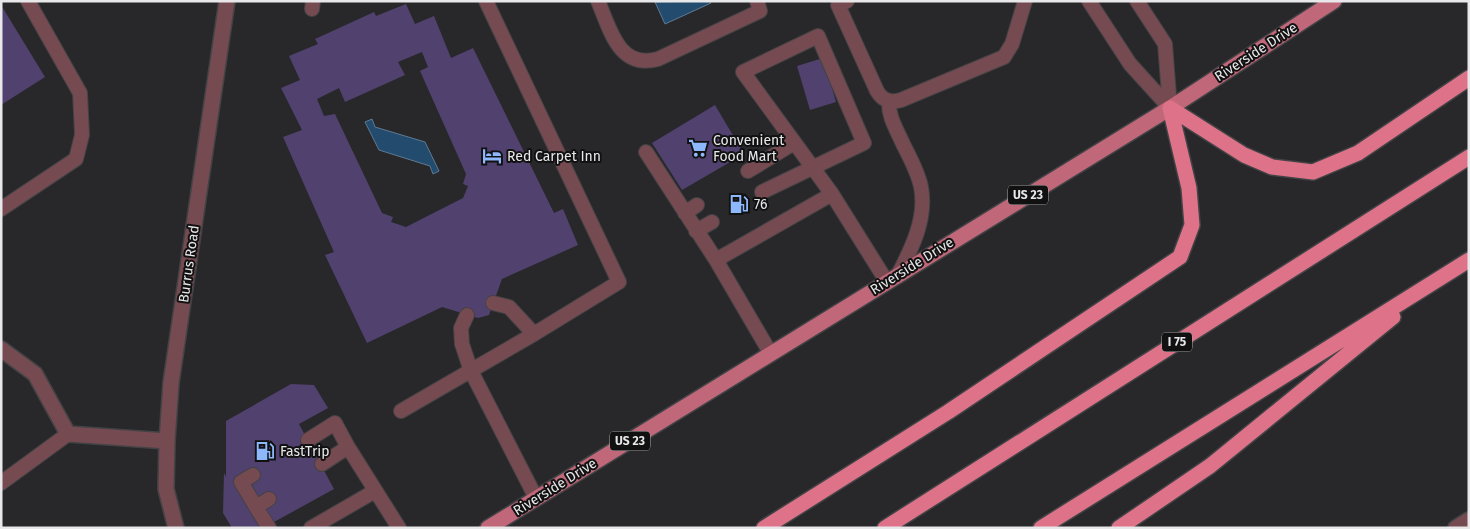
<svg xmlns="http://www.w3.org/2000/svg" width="1470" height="529" viewBox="0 0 1470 529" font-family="'Fira Sans',sans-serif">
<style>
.water{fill:#234b6e;stroke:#5e7a93}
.building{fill:#51416e;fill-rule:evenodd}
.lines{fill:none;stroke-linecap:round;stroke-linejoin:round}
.lane-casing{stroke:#434346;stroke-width:16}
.street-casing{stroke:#434346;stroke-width:18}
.primary-casing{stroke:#434346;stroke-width:18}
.highway-casing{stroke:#434346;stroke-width:18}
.lane{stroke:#764a51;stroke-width:14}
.street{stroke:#764a51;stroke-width:15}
.primary{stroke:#c06779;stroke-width:15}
.highway{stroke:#de7288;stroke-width:15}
.labels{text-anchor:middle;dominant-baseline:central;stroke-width:4;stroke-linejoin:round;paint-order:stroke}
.shield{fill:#111112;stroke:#a8a8a9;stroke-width:1}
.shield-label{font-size:12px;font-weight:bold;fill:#e8e8ea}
.street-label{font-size:14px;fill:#e8e8ea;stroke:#111112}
.poi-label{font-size:14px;fill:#e8e8ea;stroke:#111112;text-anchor:start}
</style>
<rect width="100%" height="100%" fill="#28282b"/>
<path class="water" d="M710 1 711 3 665 24 655 2Z
M372 119 375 127 425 142 439 171 433 174 430 166 379 150 365 122Z"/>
<path class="building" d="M406 4 415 24 434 16 451 58 473 48 554 213 563 209 578 245 502 279 489 315 478 318 442 307 367 343 325 255 334 252 283 137 302 130 281 88 300 80 289 56 318 44 315 39 374 12 376 16ZM422 52 428 67 420 71 466 174 463 184 468 186 463 198 406 227 391 222 393 217 382 213 335 114 324 116 317 99 339 88 345 102 405 75 398 62Z
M1 5 45 77 1 105Z
M823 58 836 102 810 110 797 66Z
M715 105 744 154 682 190 652 143Z
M291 384 314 385 328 408 299 424 334 489 274 522 277 528H232L223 513 224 473 226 477V421Z"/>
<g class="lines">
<g class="lane-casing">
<path id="lane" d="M598 1C610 29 619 70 658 59L760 11 757 1
M847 1 838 5 877 91C883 101 891 103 901 100L1004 57 1012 44 1025 1
M1089 1 1130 64 1170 108
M1137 1 1165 44 1170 108
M312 9 313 1
M889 101C888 117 897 130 903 144 910 158 918 172 921 187 927 218 912 248 898 275
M646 152 716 260 771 354
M748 171 794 143
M762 192 864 143 818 36 743 72 832 194 887 282
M1 209 76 159 82 135 80 93 28 1
M685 213 697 205
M696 231 712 222
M716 260 832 194
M493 303 509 307 534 334
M467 315 461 328 462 344 471 371 536 498
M401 411 534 334 619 282 486 1
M308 440 335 423 348 447
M322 464 348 447 399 528
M253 475 241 482 256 507
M1 483 68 434
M269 528 256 507 269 499
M311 528 375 491"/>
</g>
<g class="street-casing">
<path id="street" d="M1 349 35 374 68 434 167 441
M176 528 166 489 167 441 171 383 227 1
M1456 528 1469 520"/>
</g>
<g class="primary-casing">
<path id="primary" d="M488 528 1170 108 1334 1"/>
</g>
<g class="highway-casing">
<path id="highway" d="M1170 108 1244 155 1272 167 1313 172 1358 153 1469 78
M764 528 948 412 1180 257 1192 225 1189 188 1170 108
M885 528 1469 157
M1041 528 1469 260
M1119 528 1210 466 1393 317"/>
</g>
<use href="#lane" class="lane"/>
<use href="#street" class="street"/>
<use href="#primary" class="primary"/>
<use href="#highway" class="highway"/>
</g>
<defs>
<g id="supermarket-bare" transform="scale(1.5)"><path d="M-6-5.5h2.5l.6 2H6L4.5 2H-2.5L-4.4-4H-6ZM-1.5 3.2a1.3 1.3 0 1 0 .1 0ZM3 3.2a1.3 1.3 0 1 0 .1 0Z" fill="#8db9fc" stroke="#111112" stroke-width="2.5" paint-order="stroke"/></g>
<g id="hotel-bare" transform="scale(1.5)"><path d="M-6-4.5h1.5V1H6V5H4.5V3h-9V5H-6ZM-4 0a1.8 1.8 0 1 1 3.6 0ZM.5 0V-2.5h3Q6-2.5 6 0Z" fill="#8db9fc" stroke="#111112" stroke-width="2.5" paint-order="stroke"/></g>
<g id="fuel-bare" transform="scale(1.5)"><path d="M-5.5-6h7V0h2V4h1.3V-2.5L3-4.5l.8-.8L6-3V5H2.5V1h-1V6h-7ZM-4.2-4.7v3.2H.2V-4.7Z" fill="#8db9fc" stroke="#111112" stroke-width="2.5" paint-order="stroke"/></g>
</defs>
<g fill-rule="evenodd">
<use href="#supermarket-bare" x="698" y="148"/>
<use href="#hotel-bare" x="492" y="156"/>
<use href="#fuel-bare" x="739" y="204"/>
<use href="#fuel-bare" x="265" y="451"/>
</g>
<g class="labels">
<g class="shield">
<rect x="1008" y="185.5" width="40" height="19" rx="4"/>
<rect x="1162" y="332.5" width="30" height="19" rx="4"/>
<rect x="610" y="431.5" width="40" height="19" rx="4"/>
</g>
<g class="shield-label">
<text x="1028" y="195">US 23</text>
<text x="1177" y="342">I 75</text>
<text x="630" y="441">US 23</text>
</g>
<g class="street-label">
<text transform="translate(1256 52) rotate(-33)">Riverside Drive</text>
<text transform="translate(189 264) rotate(-82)">Burrus Road</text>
<text transform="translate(912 266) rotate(-32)">Riverside Drive</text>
<text transform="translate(555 487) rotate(-32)">Riverside Drive</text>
</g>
<g class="poi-label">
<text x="713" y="140">Convenient<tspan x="713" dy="16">Food Mart</tspan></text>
<text x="507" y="156">Red Carpet Inn</text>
<text x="754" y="204">76</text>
<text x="280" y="451">FastTrip</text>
</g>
</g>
<rect width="1470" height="529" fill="none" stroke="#e8e8ea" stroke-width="5"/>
</svg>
